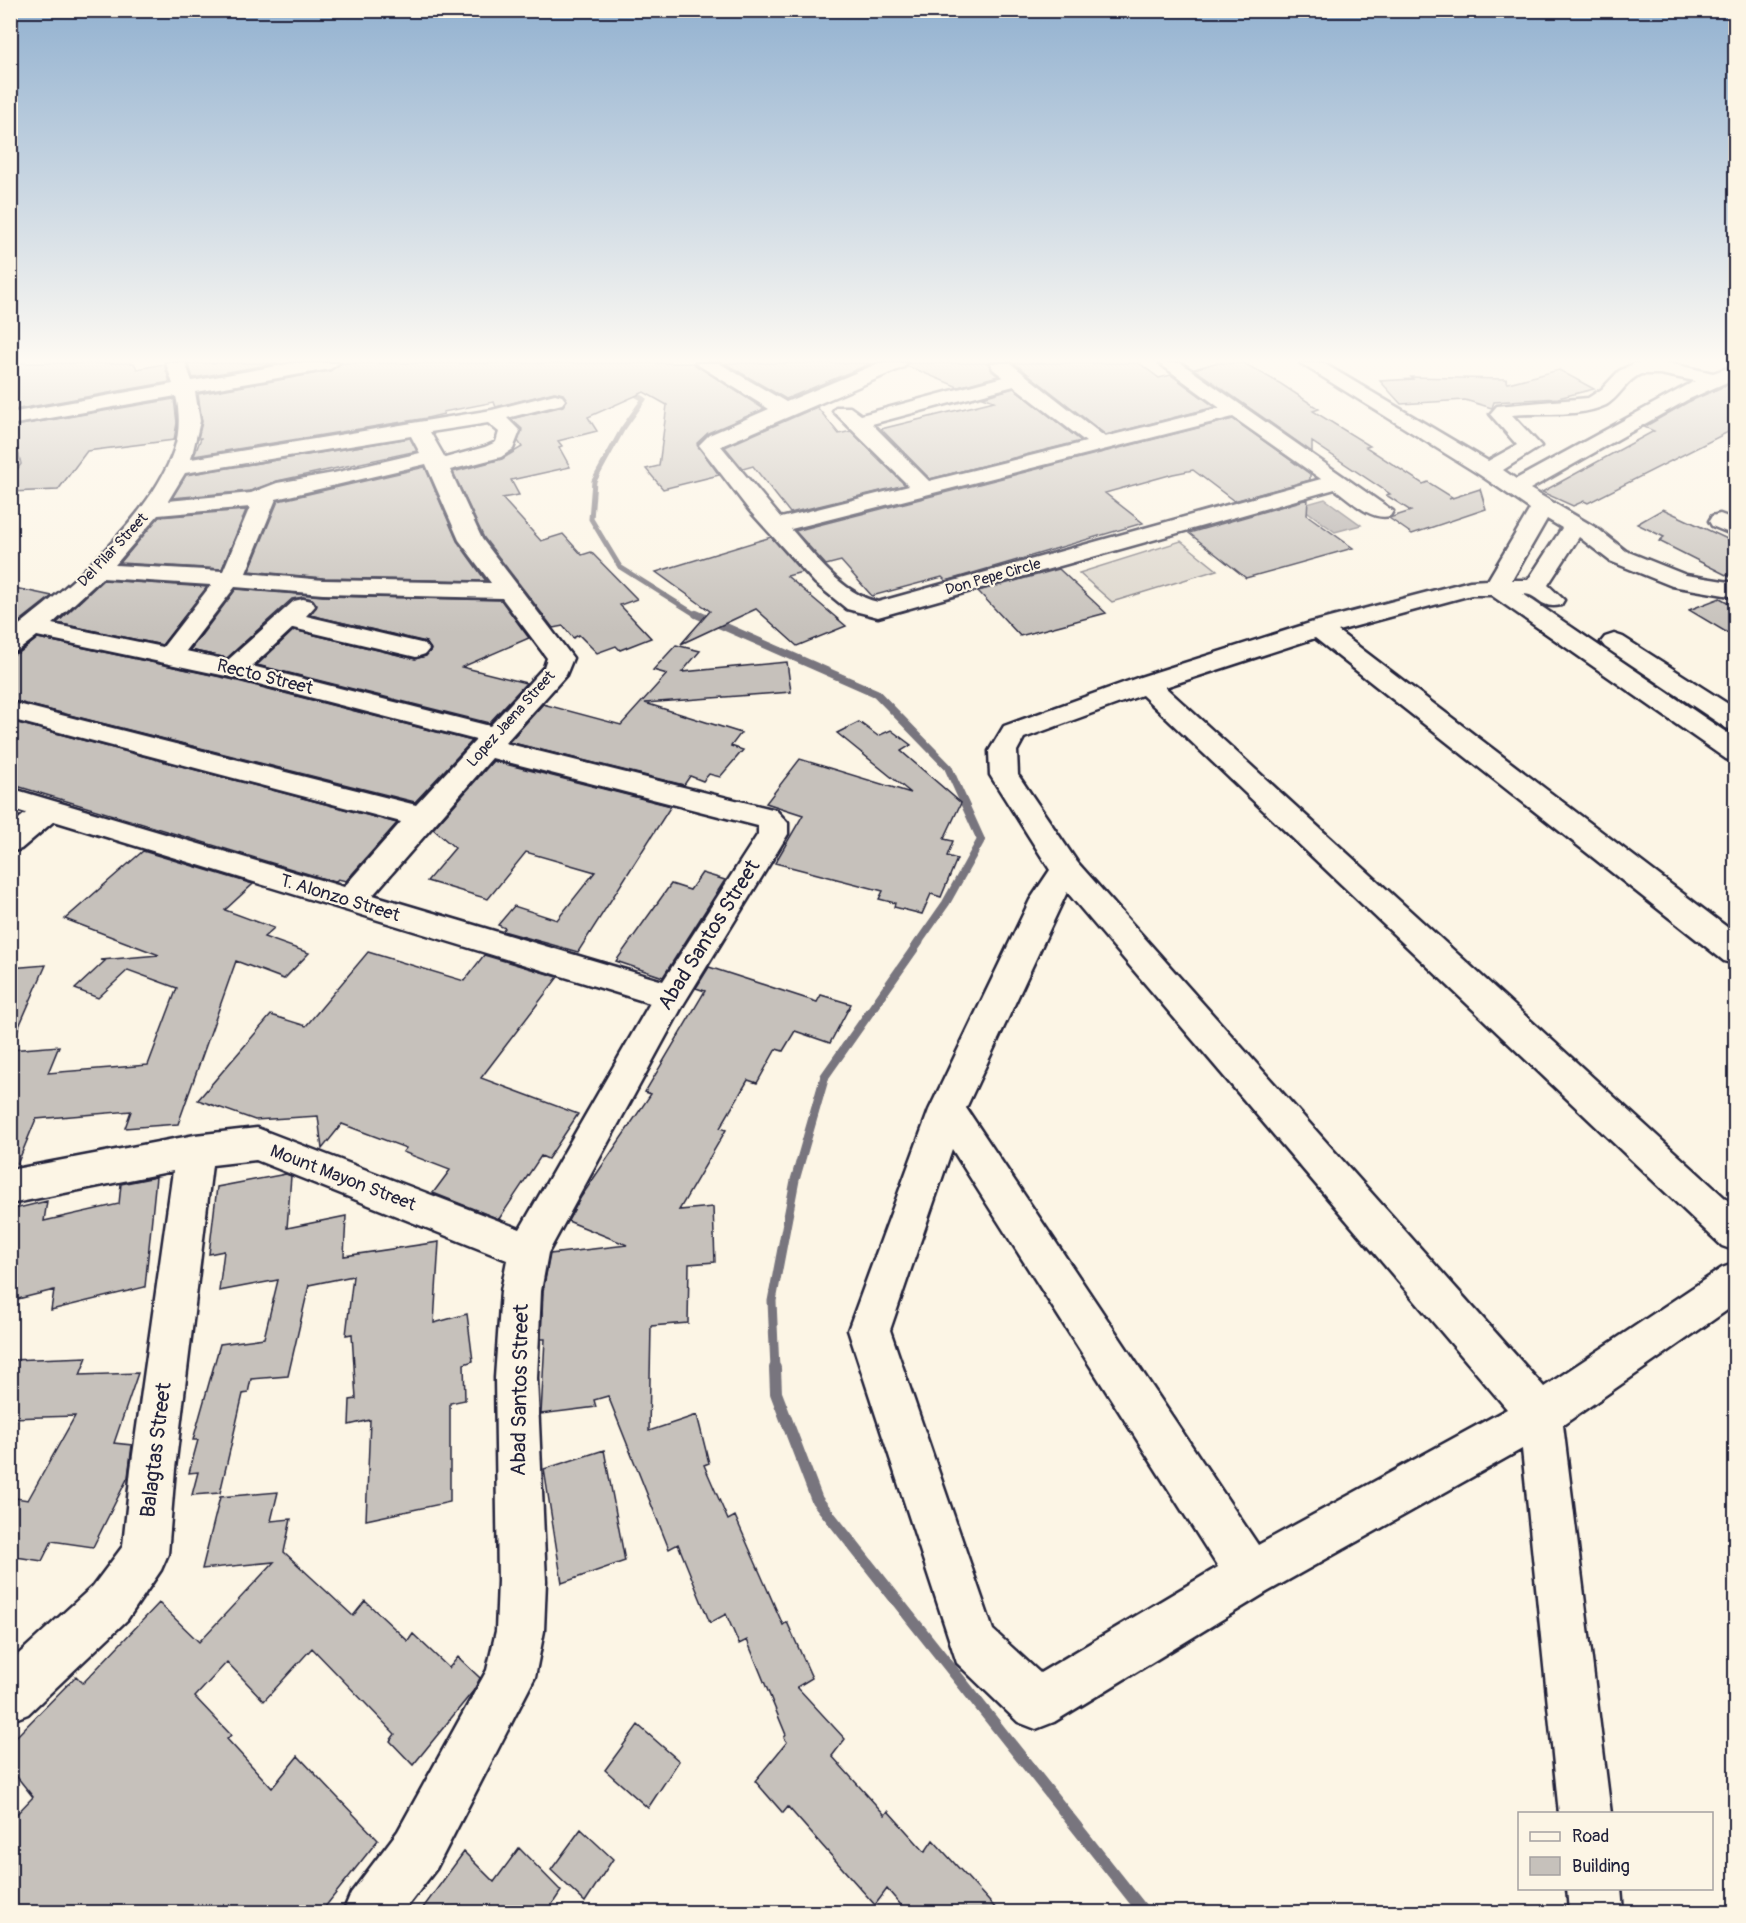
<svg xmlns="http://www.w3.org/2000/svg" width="1746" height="1923" viewBox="0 0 1746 1923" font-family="Pangolin,sans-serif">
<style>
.green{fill:#dcd6cc;stroke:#7f7c84;stroke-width:1.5}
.water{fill:#b2adab;stroke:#78757e;stroke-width:1.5}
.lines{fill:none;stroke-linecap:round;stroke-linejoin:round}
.stream-far3{stroke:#78757e;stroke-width:5}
.stream-far2{stroke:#78757e;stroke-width:8}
.stream-far1{stroke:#78757e;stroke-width:9}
.stream{stroke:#78757e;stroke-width:12}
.building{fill:#c6c1bb;stroke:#22223b;stroke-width:1.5}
.street-casing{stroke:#22223b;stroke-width:5}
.street{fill:#fcf5e5;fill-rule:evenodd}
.labels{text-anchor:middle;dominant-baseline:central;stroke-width:4.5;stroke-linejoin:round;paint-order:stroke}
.far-street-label{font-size:15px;fill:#22223b;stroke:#fcf5e5}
.street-label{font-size:18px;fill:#22223b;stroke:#fcf5e5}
.near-street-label{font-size:21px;fill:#22223b;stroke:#fcf5e5}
</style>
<rect width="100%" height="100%" fill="#fcf5e5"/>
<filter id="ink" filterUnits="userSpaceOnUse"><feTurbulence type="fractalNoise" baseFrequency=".0167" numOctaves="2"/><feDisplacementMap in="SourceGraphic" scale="12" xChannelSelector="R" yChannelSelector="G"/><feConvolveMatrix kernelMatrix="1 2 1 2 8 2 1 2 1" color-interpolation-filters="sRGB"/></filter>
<g filter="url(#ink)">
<path class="green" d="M1181 541 1217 570 1112 602 1079 573Z"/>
<path class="water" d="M1325 499 1361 525 1335 532 1300 506Z"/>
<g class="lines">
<path class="stream-far3" d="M628 390 644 399 622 430 594 481 591 519 620 567 698 616"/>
<path class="stream-far2" d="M696 614 876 693 948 767 981 840 946 903 918 943"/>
<path class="stream-far1" d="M775 1369 772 1301 795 1180 825 1076 919 942"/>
<path class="stream" d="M775 1368 776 1393 817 1500 1144 1912"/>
</g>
<path class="building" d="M10 363H134L137 369 164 364 170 382 13 410Z
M188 363H279L193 378Z
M341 363H693L764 409 708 433 697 443 719 475 663 489 646 469 659 466 667 405 644 392 588 417 597 431 558 441 562 446 559 447 570 467 511 480 519 495 502 498 541 541 563 534 582 555 591 552 637 599 620 605 651 638 620 650 616 646 597 653 579 635 573 638 563 626 553 628 484 538 453 472 502 459 522 447 518 441 522 429 511 419 563 406 567 400 563 394 554 392 496 407 494 402 443 412 444 414 427 418 194 456 201 438H198L202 422 198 394 330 371Z
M724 363H872L786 399Z
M908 363H989L992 371 998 376 958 387 907 366Z
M1014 363H1139L1159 378 1171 375 1215 407 1106 435Z
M1215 363H1244L1281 384 1319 409 1313 411 1370 446 1366 447 1423 484 1428 482 1452 497 1449 499 1480 489 1486 509 1412 534 1389 518 1411 511 1386 495 1390 494 1312 442V452L1194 369Z
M1559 370 1594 389 1558 398 1494 402 1492 408 1465 400 1401 404 1380 381 1413 379 1411 377 1506 379 1508 383Z
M1736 381V428L1588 503 1584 501 1573 506 1542 492 1654 431 1644 427 1688 402Z
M1014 388 1081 441 930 479 881 429 994 401 983 397Z
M174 399 177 423 174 440 87 451 58 490 10 492V479L21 464 14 435 15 426Z
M817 407 839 434 851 431 905 485 790 513 753 466 743 469 725 447Z
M1233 419 1310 474V480L1234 501 1193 470 1173 474 1105 493 1143 523 963 576 946 581 942 577 872 596 841 561 826 565 795 531Z
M410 438 417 451 277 481 250 491 172 498 186 475Z
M425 467 457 541 486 581 323 578 249 571 278 501Z
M1308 499 1307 515 1353 548 1246 578 1189 533Z
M1663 509 1736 543V580L1659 541 1664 537 1637 524Z
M246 510 222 569 120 563 159 517Z
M771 537 802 572 787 576 846 626 797 646 756 609 681 644 710 611 656 572Z
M1059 569 1106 613 1020 636 978 591Z
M103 580 207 587 162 645 57 623Z
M10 587 52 596 10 629Z
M236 589 323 596 501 600 529 638 462 667 526 683 489 723 257 665 294 630 415 659 426 656 431 650 426 642 310 615 317 605 312 599 303 597 292 599 227 658 190 650Z
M1720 598 1736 607V638L1689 610Z
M38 638 230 679 472 741 415 802 10 700V655L20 652Z
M676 645 700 651 682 672 787 662 791 692 645 703 741 733 731 746 743 750 720 777 709 774 703 781 690 776 684 785 509 742 543 704 621 725 667 674 653 670Z
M10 721 397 823 346 881 338 879 335 882 10 784Z
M859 722 878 736 891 730 911 745 901 751 961 803 944 839 953 841 947 856 957 859 941 897 931 894 922 914 894 907 895 903 879 899 883 891 775 863 803 815 766 803 800 759 911 793 837 733Z
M493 761 671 806 578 952 503 931 505 928 498 925 514 906 557 920 595 872 526 852 488 899 427 881 455 848 433 829Z
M143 851 253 884 225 910 274 928 264 937 309 953 284 979 236 961 178 1124 125 1128 131 1111 36 1119 16 1167 10 1168V1050L59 1046 48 1073 148 1065 177 988 128 970 98 998 75 989 105 961 101 960 159 955 65 919Z
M702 873 725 880 663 977 616 961 671 884 690 890Z
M368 952 464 981 484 955 558 977 481 1078 578 1114 548 1159 541 1156 499 1219 433 1193 450 1170 403 1152 406 1148 342 1124 322 1149 318 1116 255 1120 198 1100 271 1015 306 1026Z
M46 965 10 1047V968Z
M709 967 817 1002 821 995 851 1004 830 1043 795 1031 783 1051 776 1049 757 1083 748 1080 720 1128 726 1130 679 1210 713 1207 715 1262 689 1264 688 1323 651 1326 649 1431 697 1415 709 1463 704 1465 728 1520 735 1516 783 1625 787 1622 812 1678 797 1687 845 1739 832 1756 885 1815 888 1811 925 1852 933 1840 999 1912H907L887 1889 875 1905 788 1807 783 1813 755 1781 787 1742 784 1738 786 1735 747 1640 739 1644 726 1614 710 1623 678 1544 669 1549 608 1396 594 1400 596 1407 541 1414 545 1339H541L543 1291 550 1254 627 1245 568 1221 581 1197 651 1094 645 1092 705 991 696 988Z
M286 1174 291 1176 287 1228 346 1216 344 1256 439 1242 434 1323 467 1314 473 1361 464 1364 465 1400 450 1403V1502L366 1520 370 1420 349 1425 350 1400 356 1399 352 1334 346 1335 353 1276 309 1285 288 1376 251 1379 248 1393 243 1394 220 1493 192 1495 198 1472 189 1473 198 1440H193L220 1344 264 1338 278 1280 219 1291 224 1251 209 1254 217 1187Z
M156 1177 145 1287 51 1310 54 1290 10 1301V1210L47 1201 44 1221 119 1204 121 1184Z
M87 1357 80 1375 138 1373 114 1443 132 1445 128 1477 93 1547 52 1541 42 1561 10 1556V1508L16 1498 28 1500 75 1416 10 1418V1360Z
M604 1450 625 1561 562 1583 544 1469Z
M278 1492 271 1521 291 1519 284 1552 353 1616 365 1601 408 1641 413 1634 449 1668 458 1657 480 1678 474 1690 413 1765 390 1741 395 1734 312 1648 264 1701 227 1662 195 1697 231 1735 227 1739 272 1788 298 1756 378 1840 321 1912H10V1821L33 1797 10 1768V1743L76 1676 83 1683 159 1603 199 1642 274 1562 202 1569 220 1497Z
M638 1725 679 1761 648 1808 605 1770Z
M581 1829 613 1859 585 1902 551 1870Z
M519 1848 561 1891 547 1912H420L464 1852 494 1882Z"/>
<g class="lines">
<g class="street-casing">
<path id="street" d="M166 363H185L192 381 294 363H339L330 369 195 392 200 421 191 459 492 410 555 394 562 396 565 400 562 404 507 418 520 431 513 449 501 457 450 470 482 539 573 658 566 675 505 743 776 810 788 823V834L683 1005 548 1253 541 1291 537 1378 546 1581 544 1631 535 1677 436 1869 403 1912H343L351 1893 398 1831 487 1670 496 1631 498 1581 495 1378 501 1291 507 1260 256 1160 212 1165 175 1469 168 1554 161 1570 127 1620 28 1714 10 1721V1662L93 1586 123 1546 131 1469 173 1171 10 1204V1170L195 1135 257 1128 520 1229 650 1003 54 821 21 849 10 852V826L26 813 10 808V788L344 887 401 822 10 719V702L416 805 476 740 231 677 37 636 19 650 10 653V632C66 590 151 517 174 450 180 433 180 414 176 396L10 425V413L173 384ZM488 423 499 432 496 442 485 447 445 458 430 432ZM411 436 420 453 334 473 277 483 251 493 168 501 185 473ZM426 464 459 540 491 583 323 580 246 573 276 499ZM250 507 223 571 115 565 158 515ZM102 578 211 585 163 647 52 624ZM235 587 323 594 502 598 547 658 544 667 490 726 252 666 293 628 416 657 425 654 429 649 425 644 306 616 315 606 312 601 303 599 294 601 228 660 186 651ZM492 758 758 826V834L663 981 373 895Z
M695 363H719L786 402 879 363H906L904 367 721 446 781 518 909 486 833 411 836 407H850L861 415 1003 377 993 369 991 363H1010L1105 437 1220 408 1159 363H1181L1393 511 1390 516C1370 521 1351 500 1335 489L878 617 847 609 815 583 749 510 699 445 709 435 769 409ZM1014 386 1086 442 929 481 872 424ZM1233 417 1321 479 878 602C842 594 814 555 791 529Z
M1300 363H1323L1488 461 1517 445 1490 414 1497 406 1588 398 1602 389 1619 371 1635 363H1668L1713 373 1736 365V378L1687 400 1530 489 1598 529 1626 551 1686 575 1736 583V597L1672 586 1610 561 1579 537 1548 585 1564 600 1561 605C1540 610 1539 594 1523 594L1736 739V762L1726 759 1491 595H1471L1338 631 1736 934V964L1724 961 1315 638 1165 687 1736 1208V1251L1722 1246 1142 695 1024 738 1017 751 1018 775 1077 862 1544 1387 1722 1268 1736 1263V1304L1563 1425 1611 1814H1559L1522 1449 1267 1592 1054 1722 1036 1729 1018 1722 957 1663 848 1330 929 1110 1030 900 1050 870 990 775 989 751 1004 726 1137 678 1310 623 1470 581 1488 580 1530 509 1480 475ZM1641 374H1660L1695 381 1516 479 1503 470 1541 446 1512 415C1542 412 1579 418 1606 405 1620 397 1626 380 1641 374ZM1547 519 1562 528 1528 580H1512ZM1067 892 1507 1409 1258 1545 966 1108ZM952 1149 1218 1567 1040 1673 993 1630 890 1330Z
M1720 514 1736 520V536L1712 526 1709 521 1712 516Z
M1614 634 1623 637 1736 709V731L1726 728 1605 647 1601 642 1605 637Z
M1567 1888H1621L1623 1912H1569Z"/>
</g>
<use href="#street" class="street"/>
</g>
</g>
<linearGradient id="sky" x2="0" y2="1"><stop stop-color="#92b1d0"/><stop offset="0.57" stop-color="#fefaf3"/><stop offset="1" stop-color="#fefaf3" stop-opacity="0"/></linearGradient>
<rect width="1746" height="633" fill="url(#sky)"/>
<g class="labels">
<g class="far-street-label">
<text transform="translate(113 550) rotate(-47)">Del Pilar Street</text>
<text transform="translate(993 577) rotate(-16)">Don Pepe Circle</text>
<text transform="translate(511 719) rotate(-48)">Lopez Jaena Street</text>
</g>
<g class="street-label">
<text transform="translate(265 677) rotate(14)">Recto Street</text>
<text transform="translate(340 898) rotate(17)">T. Alonzo Street</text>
<text transform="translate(343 1178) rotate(21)">Mount Mayon Street</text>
</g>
<g class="near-street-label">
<text transform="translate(709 935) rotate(-58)">Abad Santos Street</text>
<text transform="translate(520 1390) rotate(-89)">Abad Santos Street</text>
<text transform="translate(156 1450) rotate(-83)">Balagtas Street</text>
</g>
</g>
<rect width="1746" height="1923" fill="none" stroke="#fcf5e5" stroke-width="36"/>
<rect x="18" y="18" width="1710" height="1887" fill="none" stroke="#22223b" stroke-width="2" filter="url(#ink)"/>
<rect x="1518" y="1812" width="195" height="78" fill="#fcf5e5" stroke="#a5a1a1" stroke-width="1.5"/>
<rect x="1530" y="1832" width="30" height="9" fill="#fcf5e5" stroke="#a5a1a1" stroke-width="1.5"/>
<text x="1572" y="1842" font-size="18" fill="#22223b">Road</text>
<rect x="1530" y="1857" width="30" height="18" fill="#c6c1bb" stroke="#a5a1a1" stroke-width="1.5"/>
<text x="1572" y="1872" font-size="18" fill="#22223b">Building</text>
</svg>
